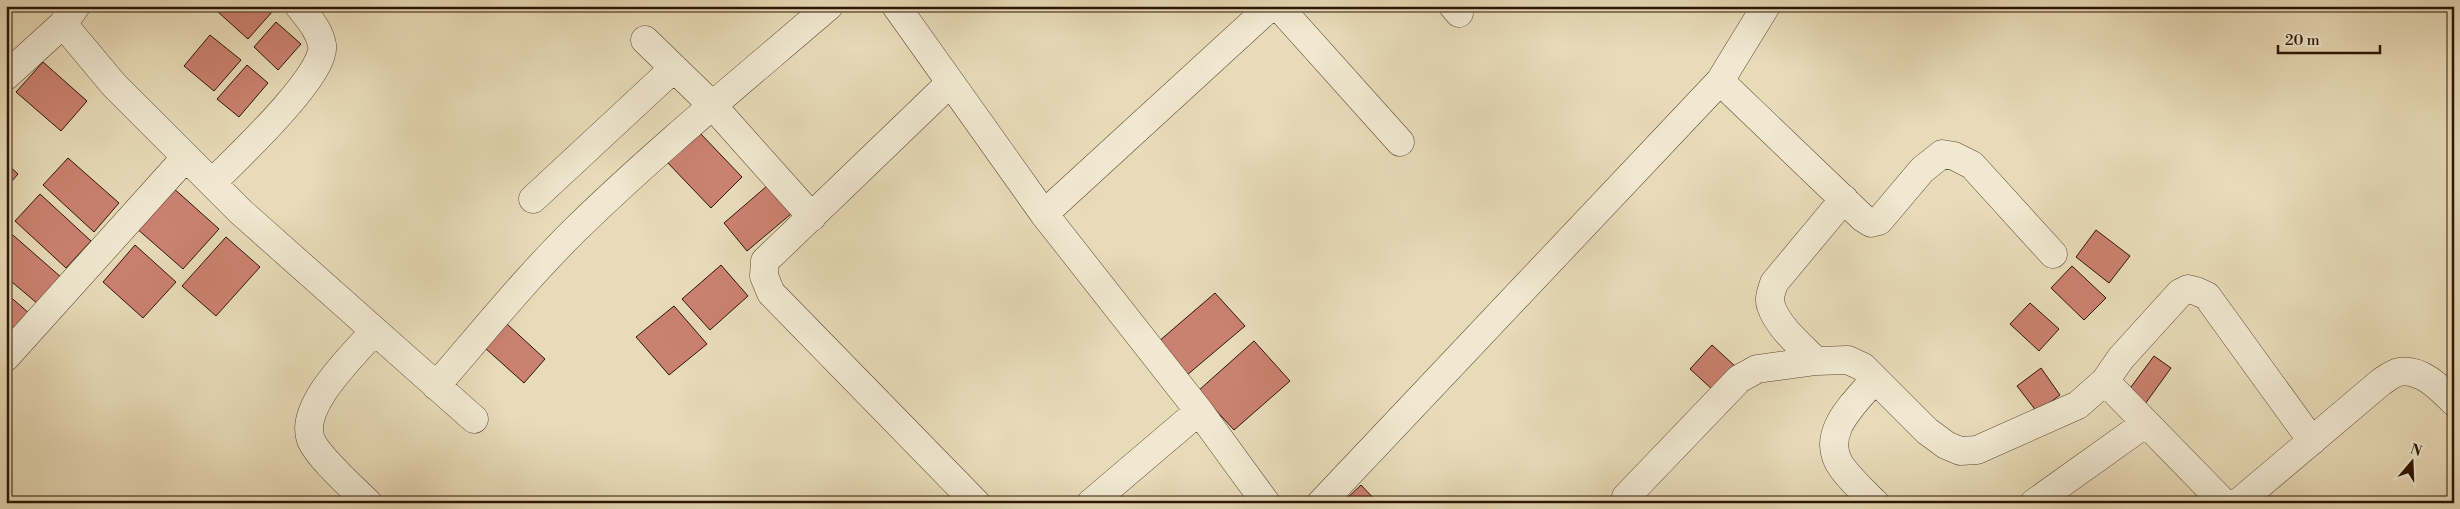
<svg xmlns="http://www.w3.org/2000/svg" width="2460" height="509" viewBox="0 0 2460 509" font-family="'Libre Bodoni',serif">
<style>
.building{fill:#cb8170;stroke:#2d1504}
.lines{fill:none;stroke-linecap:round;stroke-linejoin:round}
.minor-casing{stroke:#5c4631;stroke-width:29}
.tertiary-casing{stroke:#5c4631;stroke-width:29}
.minor{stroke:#f0e8d1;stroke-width:28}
.tertiary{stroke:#f0e8d1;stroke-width:28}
</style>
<rect width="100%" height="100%" fill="#e8dbb8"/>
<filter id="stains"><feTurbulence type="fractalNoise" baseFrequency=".004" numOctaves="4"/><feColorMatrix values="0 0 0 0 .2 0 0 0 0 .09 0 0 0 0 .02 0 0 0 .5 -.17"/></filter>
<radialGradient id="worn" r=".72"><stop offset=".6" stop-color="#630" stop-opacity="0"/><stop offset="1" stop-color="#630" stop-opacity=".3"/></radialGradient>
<path class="building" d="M224 6H266L272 12 248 39 218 12Z
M276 22 301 44 278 70 254 47Z
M210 35 241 60 214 91 184 66Z
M43 62 87 101 61 131 16 92Z
M247 65 268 83 239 117 217 99Z
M699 132 742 177 711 208 667 162Z
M68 158 119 203 94 232 43 185Z
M6 163 18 174 6 188Z
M171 186 219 229 183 269 135 227Z
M767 186 791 214 747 251 724 223Z
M40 194 91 241 66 268 15 221Z
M6 229 62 278 38 304 6 277Z
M2096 230 2130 256 2109 283 2076 257Z
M226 237 260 267 216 316 182 286Z
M135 245 176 282 143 318 103 282Z
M721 265 748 296 710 330 682 299Z
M2072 266 2106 298 2084 320 2051 288Z
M6 293 31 315 6 343Z
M1215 293 1245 326 1187 375 1158 342Z
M2030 303 2059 329 2039 351 2010 324Z
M674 306 707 344 669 375 636 337Z
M507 324 545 359 524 383 485 348Z
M1254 341 1290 381 1234 430 1198 391Z
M1712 345 1736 367 1714 391 1690 369Z
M2154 356 2171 368 2145 404 2128 391Z
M2041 368 2060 395 2037 412 2017 386Z
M1361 485 1378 503H1342Z"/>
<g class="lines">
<g class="minor-casing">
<path id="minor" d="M896 6 1044 214 1199 411 1266 503
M1278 6 1400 142
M1453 6 1459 13
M63 24 114 85 241 212 474 419
M645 40 713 106 812 217
M1720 81 1863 218 1871 223 1879 221 1922 170 1942 154 1954 156 1972 165 2053 254
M950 83 765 261 764 276 771 293 976 503
M212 183C234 161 328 73 322 45 319 29 308 18 299 6
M533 199 674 68
M1044 214 1271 6
M6 357 186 157
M1816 361C1801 346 1778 327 1771 306 1768 298 1772 290 1774 283L1844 199
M2105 381 2224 503
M436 386C482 333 526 278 577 228 657 150 744 79 829 6
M1626 497 1739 379 1757 369 1816 361 1848 360 1863 367 1927 431 1946 445 1960 451 1977 450 2078 405 2105 381 2121 358 2180 293 2188 289 2196 291 2207 296 2312 441
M368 503C354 489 318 457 311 440 298 406 353 356 374 331
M1091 503 1199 411
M1321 503 1720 81 1766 6
M1875 503C1864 492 1852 481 1843 469 1817 435 1854 404 1875 379
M2034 503 2146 423
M2238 503 2381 382C2386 379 2393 373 2399 372 2421 368 2440 388 2454 402"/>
</g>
<g class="tertiary-casing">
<path id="tertiary" d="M6 76 63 24 76 6"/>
</g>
<use href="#minor" class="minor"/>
<use href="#tertiary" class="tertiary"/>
</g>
<rect width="2460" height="509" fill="none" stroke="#e8dbb8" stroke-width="25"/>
<rect x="8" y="8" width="2445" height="494" fill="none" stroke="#2d1504" stroke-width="2.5"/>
<rect x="12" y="12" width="2435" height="484" fill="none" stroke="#2d1504"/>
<g transform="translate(2412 462) rotate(19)" stroke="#f0e8d1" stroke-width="4" paint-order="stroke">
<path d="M0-4L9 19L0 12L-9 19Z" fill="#2d1504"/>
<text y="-8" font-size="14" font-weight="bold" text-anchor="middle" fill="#2d1504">N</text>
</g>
<path d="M2278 45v8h102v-8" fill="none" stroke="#2d1504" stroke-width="2.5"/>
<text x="2285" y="45" font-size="15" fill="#2d1504" stroke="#f0e8d1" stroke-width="4" paint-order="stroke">20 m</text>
<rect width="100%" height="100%" filter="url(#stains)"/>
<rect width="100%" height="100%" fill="url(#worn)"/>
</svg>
